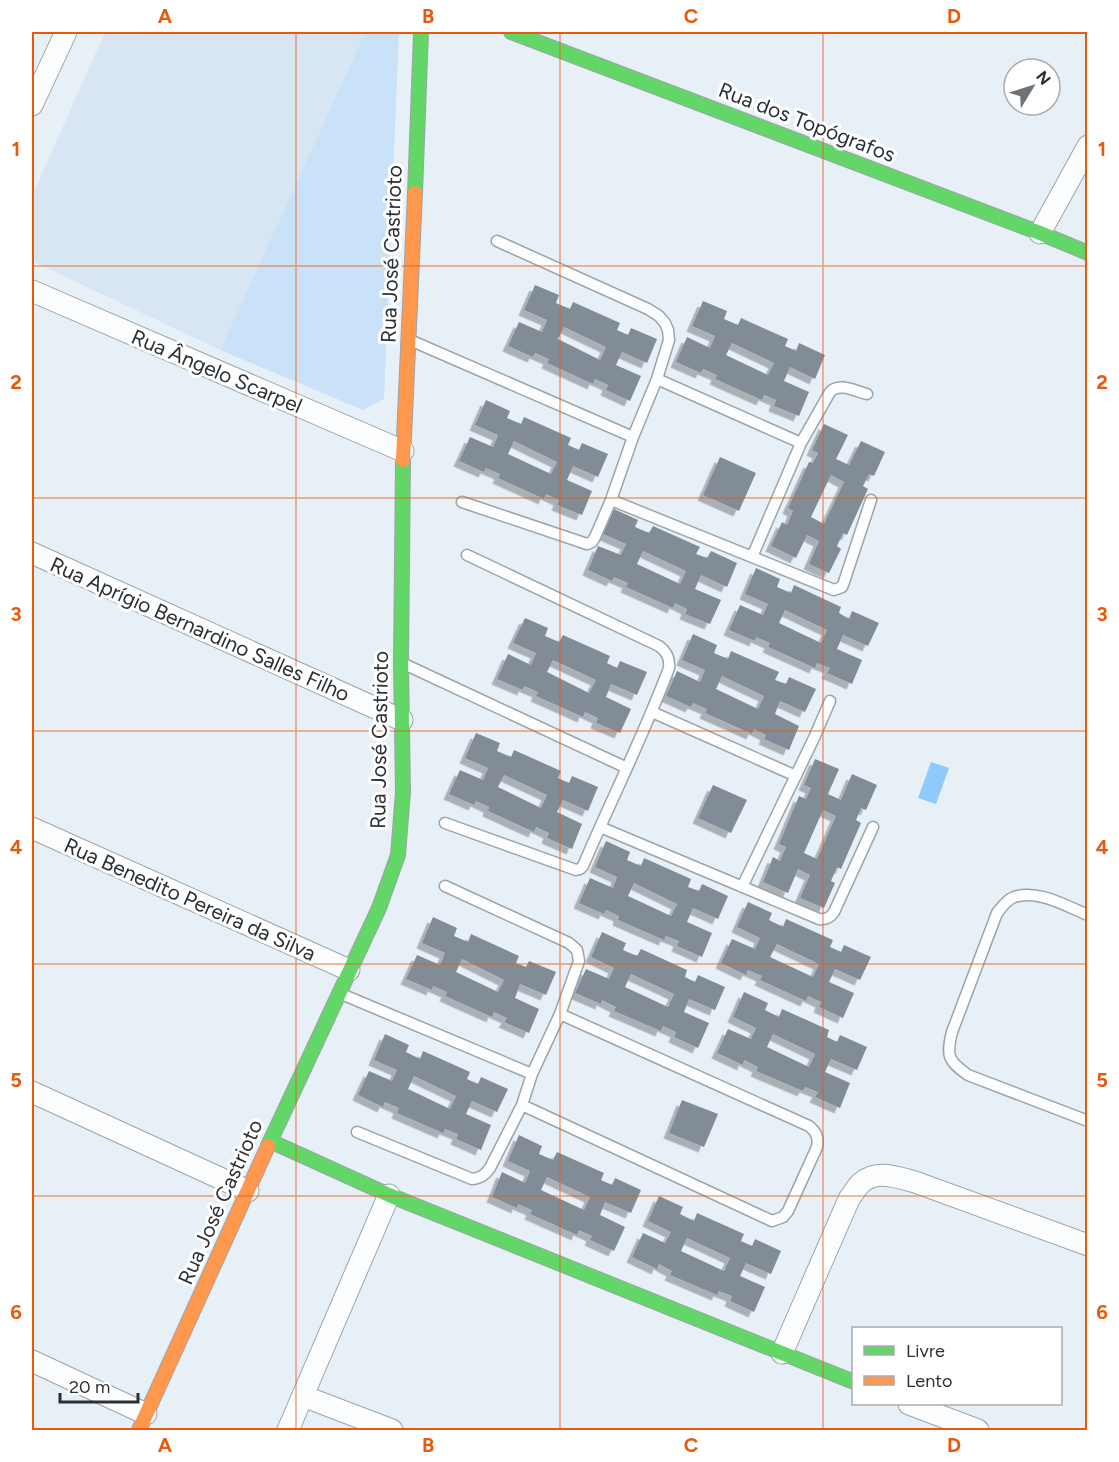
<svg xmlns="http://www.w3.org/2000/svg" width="1119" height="1462" viewBox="0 0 1119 1462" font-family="Figtree,sans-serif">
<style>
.built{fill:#d8e6f4}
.green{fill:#c9e2f7}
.water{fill:#8fcafa}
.building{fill:#818c96;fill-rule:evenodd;filter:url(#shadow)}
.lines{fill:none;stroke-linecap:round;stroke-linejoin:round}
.lane-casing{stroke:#9da4a9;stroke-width:13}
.street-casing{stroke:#9da4a9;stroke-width:23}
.fast-casing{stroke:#9da4a9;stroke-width:16}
.slow-casing{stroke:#9da4a9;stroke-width:16}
.lane{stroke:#fcfdfe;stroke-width:10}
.street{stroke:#fcfdfe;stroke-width:21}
.fast{stroke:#63d668;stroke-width:14}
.slow{stroke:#ff974d;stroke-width:14}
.grid{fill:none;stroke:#e8590c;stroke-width:1.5;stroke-opacity:0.55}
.labels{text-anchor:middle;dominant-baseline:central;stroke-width:6;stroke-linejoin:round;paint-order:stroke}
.street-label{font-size:21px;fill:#2a3034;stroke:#fff}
.neatline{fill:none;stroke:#e8590c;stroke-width:2}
.grid-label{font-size:20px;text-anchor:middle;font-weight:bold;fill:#e8590c}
</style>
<defs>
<filter id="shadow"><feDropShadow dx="-5.5" dy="5.5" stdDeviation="0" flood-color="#0004"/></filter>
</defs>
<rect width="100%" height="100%" fill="#e8f0f7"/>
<path class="built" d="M105 32H365L220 350 32 261V196Z"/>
<path class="green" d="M365 32H399L384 399 363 410 220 350Z"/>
<path class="water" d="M931 762 949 768 936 804 918 798Z"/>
<path class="building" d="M535 285 559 295 556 303 570 309 573 302 620 323 617 330 628 335 631 328 657 339 647 363 622 352 616 365 641 376 630 401 606 390 608 385 595 379 593 384 547 363 549 359 535 353 533 357 508 346 519 322 542 332 547 320 524 310ZM564 327 606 347 600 360 558 339Z
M703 301 727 311 724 319 738 325 741 318 788 339 785 346 796 351 799 343 825 355 815 379 790 367 784 381 809 392 799 416 774 406 776 400 764 395 762 400 715 379 717 375 703 369 701 373 676 362 687 337 710 348 715 336 692 326ZM732 343 774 363 768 375 726 355Z
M486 400 510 411 507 418 521 424 524 417 571 438 568 445 579 450 582 443 608 454 598 477 573 466 567 480 592 491 582 515 557 505 559 500 546 494 544 499 498 478 500 474 486 468 484 472 459 461 470 437 493 447 498 435 475 425ZM514 441 557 462 551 474 508 454Z
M824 424 848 435 836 459 849 465 861 441 885 452 874 476 869 474 863 486 868 489 847 535 843 533 837 546 841 549 829 573 809 564 819 541 807 535 796 558 771 546 782 522 787 525 793 511 788 508 809 462 813 463 818 453 812 450ZM831 475 844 482 824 524 811 517Z
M720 457 756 473 739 511 703 495Z
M614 509 638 520 635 527 649 533 653 526 700 547 696 554 707 558 711 551 737 563 727 587 701 575 695 589 721 600 710 624 685 614 687 609 675 603 673 608 626 587 628 583 614 577 612 581 588 570 598 546 621 555 626 544 603 534ZM643 551 686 571 680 584 637 564Z
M756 568 780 579 777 587 791 593 794 585 841 607 839 613 849 619 852 611 879 623 868 646 843 635 837 649 862 660 852 684 827 673 830 668 817 663 815 668 768 647 770 643 756 637 755 641 729 630 740 605 763 615 768 604 745 594ZM785 610 827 630 821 643 779 623Z
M525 618 548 628 545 636 559 642 563 635 610 656 607 663 617 668 620 661 647 672 637 695 611 684 606 697 631 709 620 733 596 723 598 718 585 712 583 717 536 696 538 692 524 686 523 690 497 679 508 654 531 665 536 653 513 643ZM553 660 596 680 589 693 547 672Z
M693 634 717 645 714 653 728 659 731 651 779 672 775 680 786 684 789 677 816 689 805 712 780 701 775 714 799 726 789 750 764 739 766 735 754 729 752 734 705 713 707 709 693 703 691 707 666 696 677 671 700 682 705 670 682 660ZM722 676 764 696 758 709 716 689Z
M476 733 500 743 497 751 511 757 514 750 561 771 558 778 569 783 572 776 598 787 588 811 563 800 557 812 582 824 572 849 547 838 549 833 536 827 534 832 488 811 489 807 476 801 474 805 449 794 460 770 483 780 488 768 465 758ZM504 775 547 795 541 808 498 787Z
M815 759 839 769 828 794 841 800 852 774 877 785 866 810 861 808 856 820 861 823 841 869 837 867 831 881 835 883 824 908 800 898 810 875 798 869 788 893 763 882 773 857 780 861 786 847 779 844 799 796 806 799 811 788 804 785ZM823 810 836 816 817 859 804 853Z
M713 785 747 800 731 833 698 818Z
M606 841 630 852 627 860 641 866 644 858 691 879 688 887 699 891 702 884 728 896 718 919 693 908 687 922 712 933 702 957 677 946 679 941 666 936 664 940 618 920 619 916 606 910 604 914 579 903 590 878 613 888 617 877 595 867ZM634 883 677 904 671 916 628 896Z
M748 902 772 913 769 920 783 927 786 919 833 940 830 947 841 952 844 945 871 957 860 980 835 969 829 982 854 993 843 1018 819 1007 821 1002 808 996 806 1001 760 980 762 976 748 970 746 975 721 963 732 939 755 949 760 938 737 927ZM777 944 819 964 813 977 770 957Z
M433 917 457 928 454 936 468 942 471 934 519 956 516 963 526 967 529 961 556 972 546 995 520 984 515 998 539 1009 529 1033 504 1022 507 1018 494 1012 492 1017 445 996 447 992 433 986 432 990 406 979 417 955 440 965 445 953 422 943ZM462 959 504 980 498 992 456 972Z
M602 932 626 943 623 950 637 956 641 949 687 970 685 977 695 982 698 975 725 987 715 1010 689 999 684 1012 709 1023 698 1048 674 1037 676 1032 663 1026 661 1031 614 1011 616 1007 602 1000 601 1004 575 993 586 969 609 979 614 968 591 957ZM631 974 674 994 668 1007 625 987Z
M744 992 768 1003 765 1010 779 1017 782 1009 829 1030 827 1037 837 1042 840 1035 867 1047 857 1070 831 1059 825 1072 850 1083 840 1108 815 1097 818 1092 805 1087 803 1091 756 1071 758 1067 744 1060 743 1065 717 1053 728 1029 751 1039 756 1028 733 1017ZM773 1034 815 1054 809 1067 767 1047Z
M385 1034 409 1045 406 1052 420 1059 423 1051 470 1072 467 1079 478 1084 481 1077 508 1089 497 1112 472 1101 466 1114 491 1125 481 1150 456 1139 458 1134 445 1129 443 1133 397 1113 399 1108 385 1102 383 1107 358 1095 369 1071 392 1081 397 1070 374 1060ZM414 1076 456 1096 450 1109 408 1089Z
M682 1100 718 1114 704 1147 669 1133Z
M519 1135 542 1146 539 1154 553 1160 557 1152 604 1173 601 1180 612 1185 615 1178 641 1190 631 1213 605 1202 600 1215 625 1227 614 1251 590 1240 592 1236 579 1230 577 1235 530 1214 532 1210 518 1204 517 1208 492 1197 502 1172 525 1183 530 1171 508 1161ZM547 1177 590 1197 584 1210 541 1190Z
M659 1196 683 1207 680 1214 694 1221 697 1213 744 1234 741 1241 752 1246 755 1239 781 1251 771 1274 746 1263 740 1276 765 1287 754 1312 730 1301 732 1296 719 1291 717 1295 670 1275 672 1271 659 1264 657 1269 632 1257 643 1233 665 1243 671 1232 648 1221ZM687 1238 730 1258 724 1271 681 1251Z"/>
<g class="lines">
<g class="lane-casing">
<path id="lane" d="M412 341 633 437
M657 379 801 443
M611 500 834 590 842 587 844 582 871 500
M462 502 587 544 592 542 595 537 611 500 633 437 657 379 669 340 668 330 665 323 659 316 648 309 497 241
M752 557 801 443 830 392C839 382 855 391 867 394
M404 664 627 768
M652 712 796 776
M445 823 576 870 580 869 583 866C611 800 644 735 669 668 670 658 667 652 659 646L467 555
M600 827 819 919C826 920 830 918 834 912L873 827
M742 887 814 738 830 701
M1088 915C1066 906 1038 889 1014 897 1006 900 1002 907 997 913L952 1032C946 1056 948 1061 968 1075L1088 1121
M339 993 532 1074
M522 1105 772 1221 783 1217 788 1211 817 1147C819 1137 816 1132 809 1126L560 1014
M357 1132 472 1179C481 1178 485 1175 490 1168L522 1105 532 1074 560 1014 579 961 577 950 569 943 445 886"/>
</g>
<g class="street-casing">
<path id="street" d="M32 105 66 32
M1040 233 1088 146
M32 291 403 451
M32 553 402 720
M32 828 349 970
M32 1092 248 1191
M782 1353 849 1199C853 1194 856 1188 861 1183 876 1169 897 1177 915 1182L1088 1245
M32 1361 146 1414
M303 1396 392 1430
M909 1404 978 1430
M288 1430 389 1195"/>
</g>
<g class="fast-casing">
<path id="fast" d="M511 32 1040 233 1088 253
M415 193 421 32
M270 1141 389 1195 854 1382
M268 1146 379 908 398 855 403 792 401 663 403 460"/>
</g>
<g class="slow-casing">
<path id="slow" d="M403 460 415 193
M139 1430 268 1146"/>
</g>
<use href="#lane" class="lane"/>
<use href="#street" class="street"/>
<use href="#fast" class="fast"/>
<use href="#slow" class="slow"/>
</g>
<path class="grid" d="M296 32V1430M560 32V1430M823 32V1430M32 266H1088M32 498H1088M32 731H1088M32 964H1088M32 1196H1088"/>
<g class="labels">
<g class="street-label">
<text transform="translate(807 122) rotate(21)">Rua dos Topógrafos</text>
<text transform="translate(391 254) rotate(-88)">Rua José Castrioto</text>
<text transform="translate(217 371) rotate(23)">Rua Ângelo Scarpel</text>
<text transform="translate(200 629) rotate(24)">Rua Aprígio Bernardino Salles Filho</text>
<text transform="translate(379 740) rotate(-89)">Rua José Castrioto</text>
<text transform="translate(190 899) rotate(24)">Rua Benedito Pereira da Silva</text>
<text transform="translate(220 1202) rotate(-66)">Rua José Castrioto</text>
</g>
</g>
<rect width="1119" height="1462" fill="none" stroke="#ffffff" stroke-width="66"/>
<rect x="852" y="1327" width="210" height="78" fill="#ffffff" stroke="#aaacae" stroke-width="1.5"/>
<rect x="864" y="1346" width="30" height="9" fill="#63d668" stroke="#aaacae" stroke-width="1.5"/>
<text x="906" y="1357" font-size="18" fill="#2a3034">Livre</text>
<rect x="864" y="1376" width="30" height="9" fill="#ff974d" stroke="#aaacae" stroke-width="1.5"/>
<text x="906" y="1387" font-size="18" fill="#2a3034">Lento</text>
<g transform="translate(1032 87) rotate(52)"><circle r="28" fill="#ffffff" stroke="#aaacae" stroke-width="1.5"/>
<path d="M0-4.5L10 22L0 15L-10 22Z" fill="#6c7378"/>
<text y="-9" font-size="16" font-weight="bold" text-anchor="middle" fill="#2a3034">N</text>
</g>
<path d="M60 1393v9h78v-9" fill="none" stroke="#2a3034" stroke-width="3"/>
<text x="69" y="1393" font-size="18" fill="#2a3034" stroke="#ffffff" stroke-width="4.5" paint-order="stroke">20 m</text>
<rect x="33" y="33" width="1053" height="1396" class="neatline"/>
<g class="grid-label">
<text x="165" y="23">A</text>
<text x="428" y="23">B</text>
<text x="691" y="23">C</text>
<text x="954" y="23">D</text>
<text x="16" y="156">1</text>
<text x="1102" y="156">1</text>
<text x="16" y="389">2</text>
<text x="1102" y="389">2</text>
<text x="16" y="621">3</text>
<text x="1102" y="621">3</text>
<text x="16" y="854">4</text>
<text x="1102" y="854">4</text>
<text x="16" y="1087">5</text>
<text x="1102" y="1087">5</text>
<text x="16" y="1319">6</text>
<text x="1102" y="1319">6</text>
<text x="165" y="1452">A</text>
<text x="428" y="1452">B</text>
<text x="691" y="1452">C</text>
<text x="954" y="1452">D</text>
</g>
</svg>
